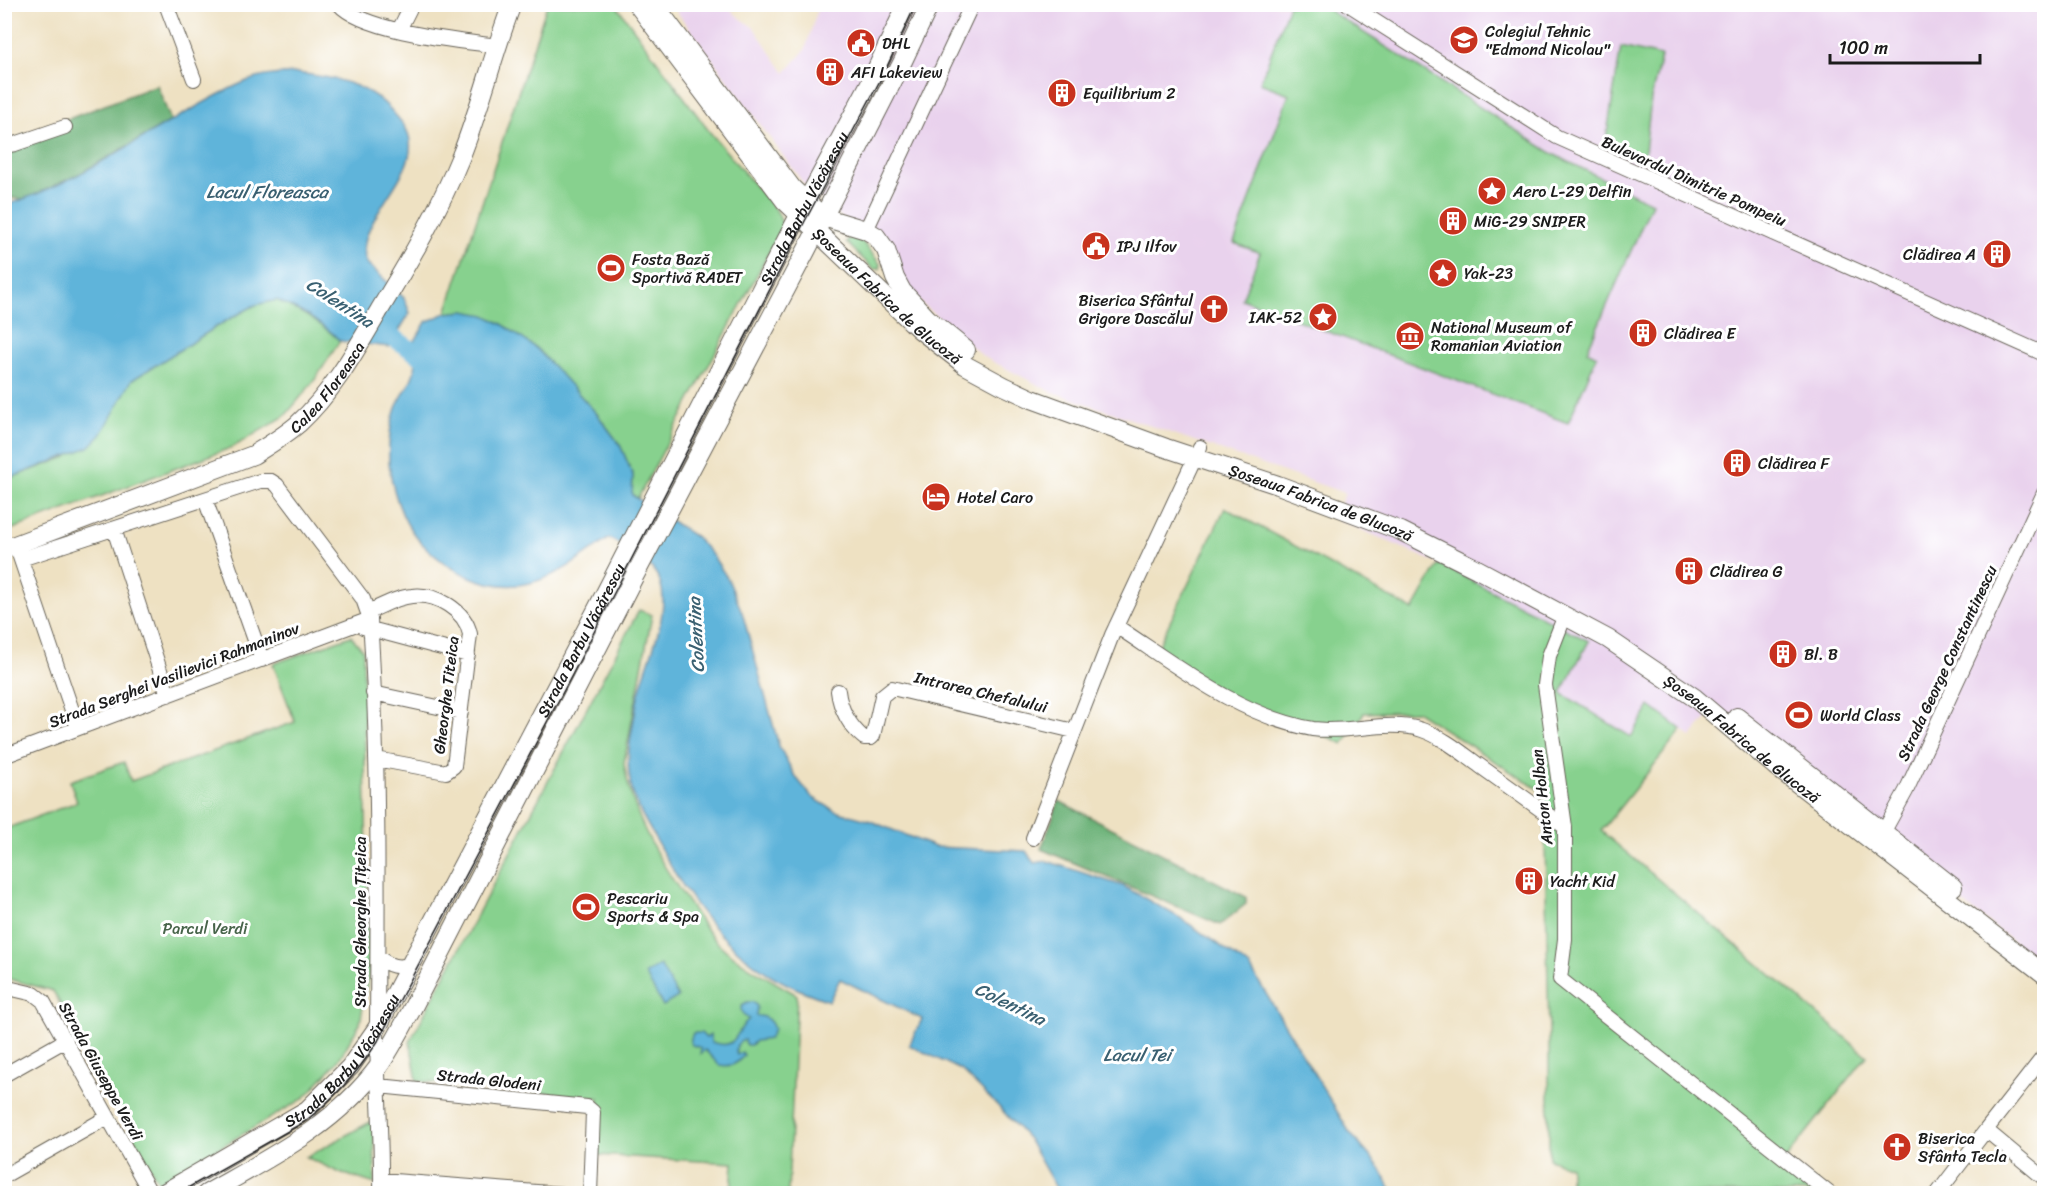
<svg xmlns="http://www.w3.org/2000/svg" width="2049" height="1198" viewBox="0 0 2049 1198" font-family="Sriracha,sans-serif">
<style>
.built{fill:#e9d2ed}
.green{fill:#87d18e;stroke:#527655;stroke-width:1.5}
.forest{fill:#6db379;stroke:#44684a;stroke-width:1.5}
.water{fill:#5eb4da;stroke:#3d687b;stroke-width:1.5}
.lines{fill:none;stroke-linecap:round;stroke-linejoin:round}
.river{stroke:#5eb4da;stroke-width:18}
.minor-casing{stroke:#666156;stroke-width:16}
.major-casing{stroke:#666156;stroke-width:20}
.minor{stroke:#fff;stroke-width:14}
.major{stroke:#fff;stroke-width:18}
.tram{stroke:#1c1c1c;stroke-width:1.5}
.labels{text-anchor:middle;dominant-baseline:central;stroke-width:6;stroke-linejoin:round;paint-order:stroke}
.poi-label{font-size:16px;fill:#1c1c1c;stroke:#fff;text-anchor:start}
.street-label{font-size:16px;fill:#1c1c1c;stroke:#fff}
.park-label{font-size:16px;fill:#47644a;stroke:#fff}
.water-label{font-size:18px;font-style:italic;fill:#3a6071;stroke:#fff}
</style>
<rect width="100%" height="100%" fill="#fff"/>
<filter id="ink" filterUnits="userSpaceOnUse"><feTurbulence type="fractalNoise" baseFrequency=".0167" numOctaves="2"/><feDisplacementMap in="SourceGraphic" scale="12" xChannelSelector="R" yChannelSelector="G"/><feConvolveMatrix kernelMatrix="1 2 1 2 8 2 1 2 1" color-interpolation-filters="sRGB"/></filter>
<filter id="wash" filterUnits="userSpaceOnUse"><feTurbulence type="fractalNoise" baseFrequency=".008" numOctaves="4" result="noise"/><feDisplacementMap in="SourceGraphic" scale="24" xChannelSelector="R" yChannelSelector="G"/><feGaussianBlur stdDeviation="1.35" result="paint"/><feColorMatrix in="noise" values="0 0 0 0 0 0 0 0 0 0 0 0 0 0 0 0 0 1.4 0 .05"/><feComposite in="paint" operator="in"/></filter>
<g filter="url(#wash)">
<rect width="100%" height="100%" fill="#eee1c2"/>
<path class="built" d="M672 5H727L735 14 754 28 785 73 805 50 819 5H2044V965L1713 711 1691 737 1650 706 1631 737 1561 693 1589 641 1439 564 1335 518 1345 493 1050 391 984 357 905 289 897 260 842 217 804 184Z"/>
<path class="green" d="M547 5H616L709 131 778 213 783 226 638 498 632 495 633 475 620 445 597 414 537 349 502 324 464 311 446 313Z
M1289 5H1321L1553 154 1652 203 1587 351 1597 356 1568 423 1242 299 1260 253 1234 243 1289 94 1260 83Z
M1621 47 1661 56 1651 99 1644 160 1605 145Z
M850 237 861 240 881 265 880 269H873L846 242Z
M277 300C300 311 322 323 340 341L314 381 285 416 233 447 5 532V480L67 457 132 380 224 322 255 305Z
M1225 508 1413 610 1439 564 1589 641 1561 693 1631 737 1650 706 1682 730 1601 831 1867 1056 1782 1164 1817 1193H1570V1167L1549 1159V1036L1544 793 1416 711 1364 713 1343 744 1331 738 1273 722 1155 653Z
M639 610 652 615 624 763C632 817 661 864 692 908 699 918 705 929 713 938 732 960 772 980 797 995L788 1193H731L733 1163 597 1155 599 1098 417 1081 410 1041Z
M351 636 363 650 369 973 360 1024 338 1061 309 1093 303 1099 159 1183 53 991 5 978V829L77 802 70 781 124 762 131 781 295 722 273 664Z
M374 1120 375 1184 338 1172 306 1157Z"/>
<path class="forest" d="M157 85 171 121 79 174 27 199 5 198V140L11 141Z
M1059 801 1246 897V904L1220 925 1041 849Z"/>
<path class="water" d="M297 73C331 77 368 83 392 111 400 120 409 129 410 142 416 178 350 227 367 263L404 298 410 313 389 347 340 341 331 332 307 315 277 300 255 305 224 322 132 380 101 435 89 447 5 480V205C71 186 129 144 189 111 208 100 227 89 247 81 263 75 280 74 297 73Z
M464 311 485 315 502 324 537 349 566 380 597 414 620 445 633 475 632 495 696 537 713 556 728 579 742 612 779 746 795 776 812 797 835 811 868 820 935 847 1026 851 1034 863 1047 861 1123 886 1182 919 1250 967 1350 1133 1380 1168 1393 1193H1059L1028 1139 1000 1108 961 1070 909 1045 922 1019 840 979 829 1001C815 996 801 991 787 984 725 953 689 901 657 842 647 823 633 803 630 780 625 758 632 731 636 708 641 671 668 627 662 589 657 562 630 551 609 538 585 556 559 576 530 583 488 593 445 570 417 538 401 520 391 486 389 462 388 444 390 425 396 408 403 392 414 381 416 363L406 356 426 322 446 313Z
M660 965 678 997 663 1006 645 974Z
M747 1002H753L757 1006 756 1016C766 1015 771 1020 774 1029L769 1039 755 1041 751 1045H746L745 1040C738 1041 734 1048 737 1055L742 1052 744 1055C737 1065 730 1067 719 1065L705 1050 700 1054 701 1048 692 1045 690 1041 693 1033H701L706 1038 710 1035 711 1042C738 1051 733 1034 749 1019 743 1016 739 1012 742 1005Z"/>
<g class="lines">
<path class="river" d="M375 325 429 362"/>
</g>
</g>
<g filter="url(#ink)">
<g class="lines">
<g class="minor-casing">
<path id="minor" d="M166 4 194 79
M339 4C363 32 461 41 498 46
M1348 4 1557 137 2044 354
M399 30 412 4
M4 143 9 145 15 144 65 127
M866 230 972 4
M205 499 262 660
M114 529 168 695
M18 551 78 728
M21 559 260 481H271L277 485 363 599 370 619C379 754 378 890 377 1025 377 1081 382 1137 381 1194
M368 612C382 606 397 597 412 596 436 593 465 610 470 634L454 766 446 772 376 759
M1565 615 1549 656 1545 685 1565 827V939L1560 979 1830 1194
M1116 626C1176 665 1239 716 1313 729 1348 734 1389 719 1422 730 1443 737 1462 753 1480 766 1508 786 1537 807 1565 827
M363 627 468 655
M838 691C840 709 850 727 864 738H871L873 736 882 696 892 688 1074 731
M373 693 461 712
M4 756 370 619
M1033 838 1112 635 1200 447
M1879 840 1906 791 2044 493
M378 957C389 966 398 969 411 964
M4 987 34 994 43 1001 151 1194
M2044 1056 1986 1130 2044 1178
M4 1075 66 1040
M379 1086 587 1107 593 1112 590 1194
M4 1176 108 1117
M381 1180 563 1194
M1937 1194 1986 1130"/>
</g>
<g class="major-casing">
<g id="major">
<path id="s1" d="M637 4 785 201 919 329 965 365 1004 386 1032 399 1166 448 1278 485 1401 531 1477 569 1608 639 1695 698 1775 766 2044 974"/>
<path d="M654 4 792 188 823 217 866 230 876 236 886 250 895 278 902 291 928 319 966 350"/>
<path id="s2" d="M4 549 253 455C269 445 284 436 298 424 333 392 356 350 380 309 410 260 439 210 461 156 481 106 493 54 512 4"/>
<path d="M1737 717 1953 887"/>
<path id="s3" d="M162 1194 307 1110 350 1067 377 1028 595 613 795 223 869 85 907 4"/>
<path d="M206 1194C269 1158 335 1126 379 1066 391 1049 401 1029 411 1011L635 575 806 251 902 63 930 4"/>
</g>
</g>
<use href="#minor" class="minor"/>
<use href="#major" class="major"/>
<path class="tram" d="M177 1194 304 1122C333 1100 358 1072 378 1041L572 675 805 221 884 73 916 4"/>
</g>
</g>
<defs>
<g id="school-disc" transform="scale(1.5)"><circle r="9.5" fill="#c8321e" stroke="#fff"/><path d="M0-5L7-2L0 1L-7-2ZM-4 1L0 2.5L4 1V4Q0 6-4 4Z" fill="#fff"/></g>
<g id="civic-disc" transform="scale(1.5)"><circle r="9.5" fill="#c8321e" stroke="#fff"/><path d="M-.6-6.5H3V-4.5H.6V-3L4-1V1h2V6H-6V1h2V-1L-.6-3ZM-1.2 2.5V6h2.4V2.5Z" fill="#fff"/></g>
<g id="building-disc" transform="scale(1.5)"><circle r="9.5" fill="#c8321e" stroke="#fff"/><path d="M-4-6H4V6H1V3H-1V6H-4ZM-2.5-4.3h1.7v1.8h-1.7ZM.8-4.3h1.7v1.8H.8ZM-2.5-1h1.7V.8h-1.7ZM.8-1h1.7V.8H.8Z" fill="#fff"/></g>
<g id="sight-disc" transform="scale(1.5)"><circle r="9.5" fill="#c8321e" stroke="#fff"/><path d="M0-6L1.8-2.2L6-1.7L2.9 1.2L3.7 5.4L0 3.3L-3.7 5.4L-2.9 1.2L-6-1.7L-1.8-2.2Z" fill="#fff"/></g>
<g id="stadium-disc" transform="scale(1.5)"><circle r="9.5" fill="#c8321e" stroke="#fff"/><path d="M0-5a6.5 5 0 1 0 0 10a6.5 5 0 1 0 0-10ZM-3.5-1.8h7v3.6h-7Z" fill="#fff"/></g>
<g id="church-disc" transform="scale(1.5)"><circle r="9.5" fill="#c8321e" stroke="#fff"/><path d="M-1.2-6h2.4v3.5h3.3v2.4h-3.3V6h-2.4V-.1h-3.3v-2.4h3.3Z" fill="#fff"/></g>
<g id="museum-disc" transform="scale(1.5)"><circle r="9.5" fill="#c8321e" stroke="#fff"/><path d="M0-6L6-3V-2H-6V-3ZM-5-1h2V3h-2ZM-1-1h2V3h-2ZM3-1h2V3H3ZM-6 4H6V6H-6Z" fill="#fff"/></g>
<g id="hotel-disc" transform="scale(1.5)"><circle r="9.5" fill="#c8321e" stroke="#fff"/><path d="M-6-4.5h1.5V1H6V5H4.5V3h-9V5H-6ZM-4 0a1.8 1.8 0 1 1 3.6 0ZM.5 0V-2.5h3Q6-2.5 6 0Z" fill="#fff"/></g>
</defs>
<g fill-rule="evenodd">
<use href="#school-disc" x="1464" y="40"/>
<use href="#civic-disc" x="861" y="43"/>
<use href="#building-disc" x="830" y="72"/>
<use href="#building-disc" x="1062" y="93"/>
<use href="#sight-disc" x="1492" y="191"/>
<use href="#building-disc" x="1453" y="221"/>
<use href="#civic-disc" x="1096" y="246"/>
<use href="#building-disc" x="1997" y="254"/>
<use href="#stadium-disc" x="611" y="268"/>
<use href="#sight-disc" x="1443" y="273"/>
<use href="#church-disc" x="1214" y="309"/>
<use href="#sight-disc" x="1323" y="317"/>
<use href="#building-disc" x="1643" y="333"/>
<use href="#museum-disc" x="1410" y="336"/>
<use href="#building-disc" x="1737" y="463"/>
<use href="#hotel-disc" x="936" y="497"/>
<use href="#building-disc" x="1689" y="571"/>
<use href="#building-disc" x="1783" y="654"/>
<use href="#stadium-disc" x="1799" y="715"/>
<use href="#building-disc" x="1529" y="881"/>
<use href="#stadium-disc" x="586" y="907"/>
<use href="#church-disc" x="1897" y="1147"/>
</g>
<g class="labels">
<g class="poi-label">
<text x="1485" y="31">Colegiul Tehnic<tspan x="1485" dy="18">"Edmond Nicolau"</tspan></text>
<text x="882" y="43">DHL</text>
<text x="851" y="72">AFI Lakeview</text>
<text x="1083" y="93">Equilibrium 2</text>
<text x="1513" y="191">Aero L-29 Delfin</text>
<text x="1474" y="221">MiG-29 SNIPER</text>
<text x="1117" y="246">IPJ Ilfov</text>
<text x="1976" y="254" text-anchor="end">Clădirea A</text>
<text x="632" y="259">Fosta Bază<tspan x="632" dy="18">Sportivă RADET</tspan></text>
<text x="1464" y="273">Yak-23</text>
<text x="1193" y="300" text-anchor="end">Biserica Sfântul<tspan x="1193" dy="18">Grigore Dascălul</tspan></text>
<text x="1302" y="317" text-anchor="end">IAK-52</text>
<text x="1431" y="327">National Museum of<tspan x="1431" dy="18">Romanian Aviation</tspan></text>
<text x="1664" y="333">Clădirea E</text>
<text x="1758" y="463">Clădirea F</text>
<text x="957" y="497">Hotel Caro</text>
<text x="1710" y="571">Clădirea G</text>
<text x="1804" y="654">Bl. B</text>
<text x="1820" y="715">World Class</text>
<text x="1550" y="881">Yacht Kid</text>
<text x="607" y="898">Pescariu<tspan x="607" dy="18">Sports &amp; Spa</tspan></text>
<text x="1918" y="1138">Biserica<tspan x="1918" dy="18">Sfânta Tecla</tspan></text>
</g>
<g class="street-label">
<text transform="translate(1694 181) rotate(24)">Bulevardul Dimitrie Pompeiu</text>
<text stroke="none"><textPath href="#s3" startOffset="1200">Strada Barbu Văcărescu</textPath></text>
<text stroke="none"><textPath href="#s1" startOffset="386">Șoseaua Fabrica de Glucoză</textPath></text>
<text stroke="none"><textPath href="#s2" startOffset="368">Calea Floreasca</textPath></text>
<text stroke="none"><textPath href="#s1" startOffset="872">Șoseaua Fabrica de Glucoză</textPath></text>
<text stroke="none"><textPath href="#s3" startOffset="714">Strada Barbu Văcărescu</textPath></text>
<text transform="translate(1947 663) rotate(-65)">Strada George Constantinescu</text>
<text transform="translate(174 675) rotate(-21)">Strada Serghei Vasilievici Rahmaninov</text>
<text transform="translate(981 692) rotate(13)">Intrarea Chefalului</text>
<text transform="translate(446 695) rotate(-83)">Gheorghe Titeica</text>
<text stroke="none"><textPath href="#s1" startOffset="1358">Șoseaua Fabrica de Glucoză</textPath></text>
<text transform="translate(1542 797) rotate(-96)">Anton Holban</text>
<text transform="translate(360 922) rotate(-90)">Strada Gheorghe Țițeica</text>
<text stroke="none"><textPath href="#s3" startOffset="228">Strada Barbu Văcărescu</textPath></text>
<text transform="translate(101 1071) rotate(61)">Strada Giuseppe Verdi</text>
<text transform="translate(489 1080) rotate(6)">Strada Glodeni</text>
</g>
<g class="park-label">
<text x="205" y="928">Parcul Verdi</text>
</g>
<g class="water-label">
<text x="267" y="192">Lacul Floreasca</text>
<text transform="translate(340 303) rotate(33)">Colentina</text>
<text transform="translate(696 635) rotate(-93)">Colentina</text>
<text transform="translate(1010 1004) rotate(26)">Colentina</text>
<text x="1137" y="1055">Lacul Tei</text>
</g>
</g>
<rect width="2049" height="1198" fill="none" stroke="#fff" stroke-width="24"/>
<path d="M1830 54v9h150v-9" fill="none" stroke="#1c1c1c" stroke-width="3"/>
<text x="1839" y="54" font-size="18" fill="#1c1c1c" stroke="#ffffff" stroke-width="4.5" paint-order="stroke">100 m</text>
</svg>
